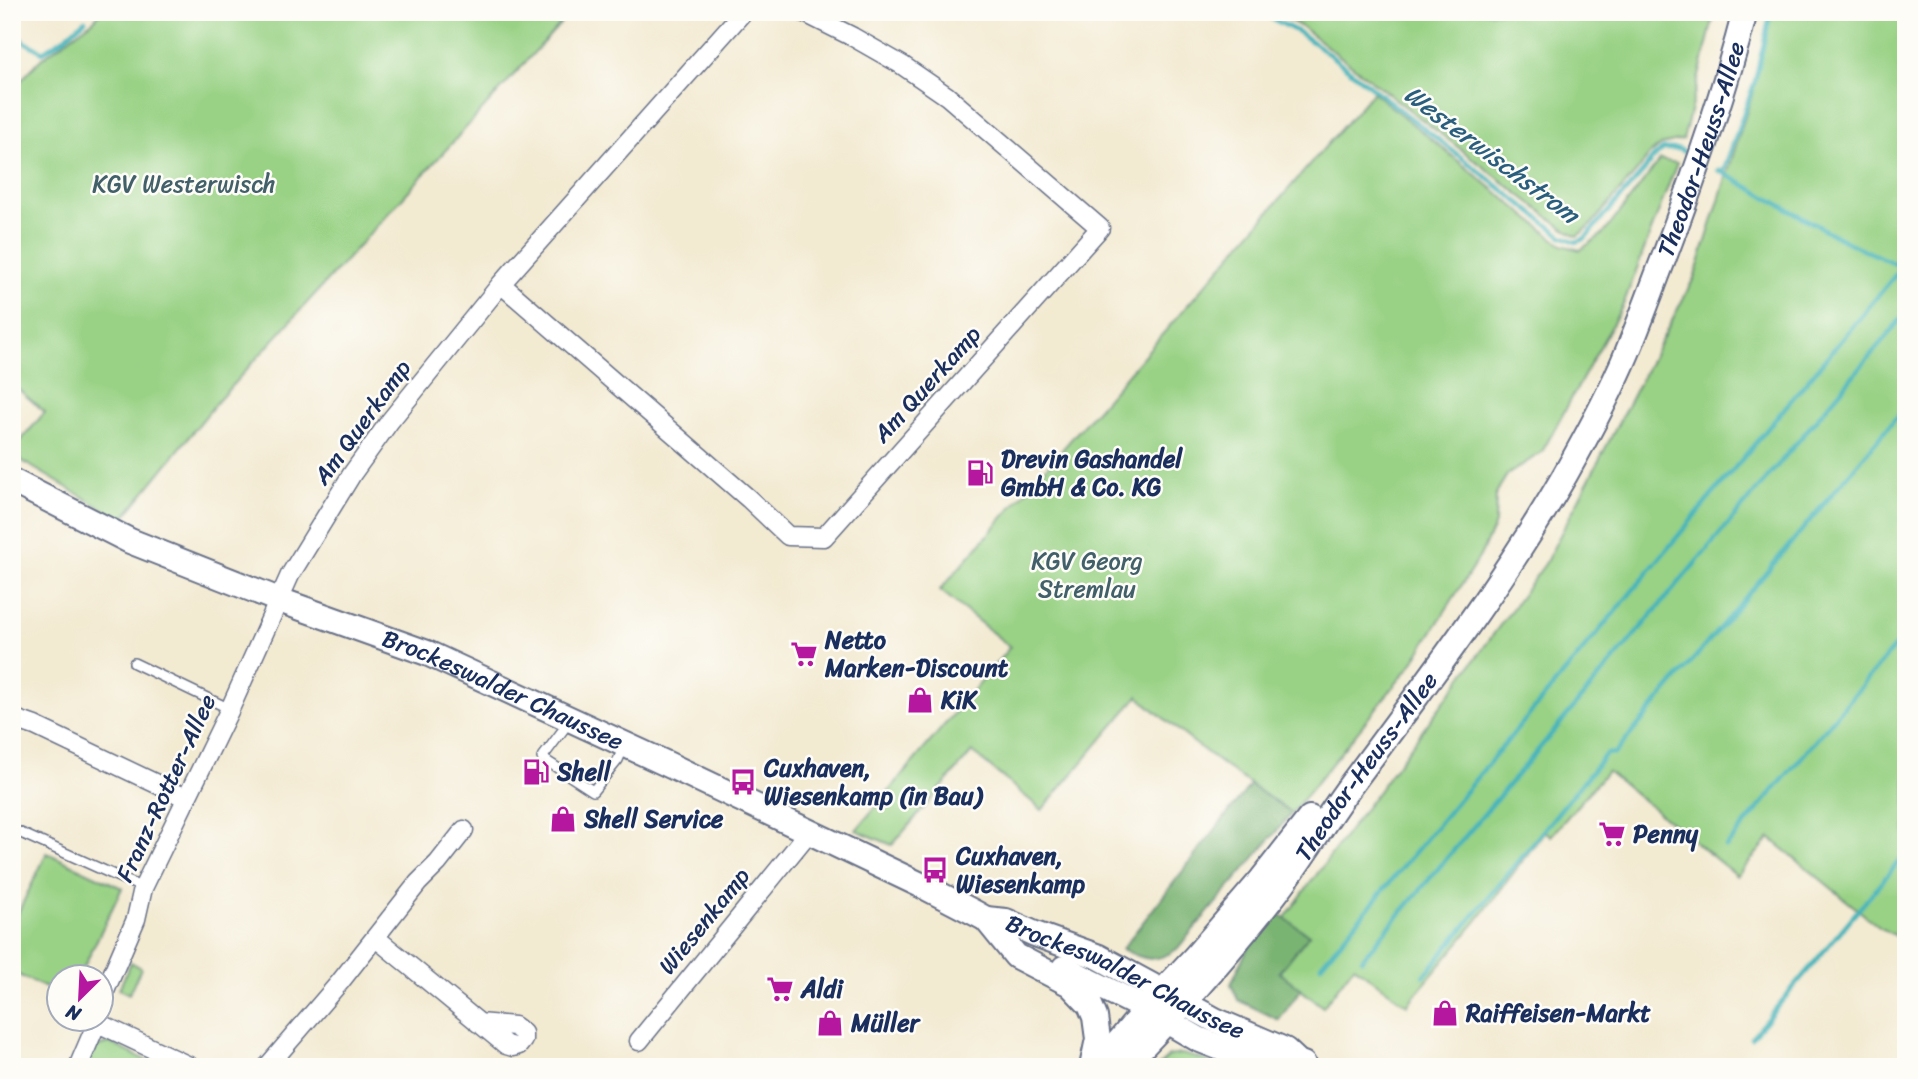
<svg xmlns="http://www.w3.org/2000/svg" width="1918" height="1079" viewBox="0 0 1918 1079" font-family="Sriracha,sans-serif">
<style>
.green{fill:#99d285;stroke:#5a8072;stroke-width:2}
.forest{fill:#7ab472;stroke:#4a7268;stroke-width:2}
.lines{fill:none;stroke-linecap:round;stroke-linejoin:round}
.stream{stroke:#44b4bb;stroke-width:4.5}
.lane-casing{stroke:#677087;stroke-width:12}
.street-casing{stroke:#677087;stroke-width:21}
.secondary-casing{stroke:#677087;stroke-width:28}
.lane{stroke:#fff;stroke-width:9}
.street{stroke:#fff;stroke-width:18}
.secondary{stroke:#fff;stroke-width:24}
.labels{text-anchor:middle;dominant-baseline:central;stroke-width:5;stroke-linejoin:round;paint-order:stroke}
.street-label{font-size:24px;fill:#1b2f5e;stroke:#fdfcf7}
.park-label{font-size:24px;fill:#41606a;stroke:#fdfcf7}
.poi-label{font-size:24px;font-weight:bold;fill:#1b2f5e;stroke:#fdfcf7;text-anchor:start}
.water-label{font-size:26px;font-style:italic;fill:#295e7f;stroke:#fdfcf7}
</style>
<rect width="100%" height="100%" fill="#fdfcf7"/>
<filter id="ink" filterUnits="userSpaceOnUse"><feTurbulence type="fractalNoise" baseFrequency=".0143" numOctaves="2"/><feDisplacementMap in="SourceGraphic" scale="14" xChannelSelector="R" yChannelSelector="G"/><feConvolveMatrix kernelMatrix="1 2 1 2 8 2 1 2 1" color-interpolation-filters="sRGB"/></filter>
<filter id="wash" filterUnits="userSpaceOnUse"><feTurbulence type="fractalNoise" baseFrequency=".00686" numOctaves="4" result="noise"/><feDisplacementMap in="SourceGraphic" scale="28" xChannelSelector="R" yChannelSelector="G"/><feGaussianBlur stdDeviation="1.57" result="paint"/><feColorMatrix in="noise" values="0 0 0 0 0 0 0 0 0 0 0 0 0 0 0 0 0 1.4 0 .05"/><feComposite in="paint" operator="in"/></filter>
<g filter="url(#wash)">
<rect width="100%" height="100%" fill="#f3ead2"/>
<path class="green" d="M101 12H571L217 402 122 520 12 455V451L45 412 12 384V90L40 60 94 20Z
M1274 12H1715L1683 140 1661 145 1648 156 1639 169 1589 227 1577 236 1563 228 1302 27Z
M1771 12H1906V942L1879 927 1770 838 1737 876 1607 771 1551 836 1545 831 1477 921 1407 1005 1354 966 1323 1007 1279 973 1308 935 1284 919 1545 564 1695 276 1752 95Z
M1373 92 1562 245 1580 250 1604 233 1660 160 1677 163 1623 305 1542 452 1507 475 1496 493 1495 524 1480 556 1411 665 1292 813C1238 777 1186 739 1138 696L1042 810 972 752 892 845 856 830 1010 647 940 590Z
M47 853 122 888 79 977 60 978 59 994 12 972V925Z
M131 962 141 968 129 994 119 989Z
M110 1043 160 1067H86L95 1047Z
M1182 1054 1204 1060 1218 1067H1157L1169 1056Z"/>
<path class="forest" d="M1250 785 1292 813 1177 949C1155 964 1144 960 1122 949Z
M1276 912 1309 935 1279 972 1301 989 1279 1020 1238 1000 1231 984 1249 945Z"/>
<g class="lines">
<path class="stream" d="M1259 12 1298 32 1321 48 1562 236 1576 242 1584 239 1644 171 1652 159 1663 149H1679L1686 153
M12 35 43 52 63 39 85 20
M1718 170 1845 241 1906 269
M1723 173 1755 81 1771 12
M1726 847 1906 633
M1362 959 1906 313
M1321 965 1902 267
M1424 976 1606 754 1615 753 1906 406
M1751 1038 1906 853"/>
</g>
</g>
<g filter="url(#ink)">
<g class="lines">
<g class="lane-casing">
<path id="lane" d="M134 663 230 709
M569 722 542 758 593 791 618 760 624 746
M12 829 143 888"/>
</g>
<g class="street-casing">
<path id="street" d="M501 284 749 499 788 536 824 537 1100 228 947 96 902 65 853 37 803 12
M12 718 35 726 186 798
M376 938 506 1045 513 1047 519 1045 523 1040V1033L514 1026 478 1023
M102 998 136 919 143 888 230 709 290 575 352 474 390 421 501 284 743 12
M98 1023 191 1067
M639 1041 809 832
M78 1067 98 1020
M267 1067 340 982 418 883 438 863 464 830"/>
</g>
<g class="secondary-casing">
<g id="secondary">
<path id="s1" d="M12 481 130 541 279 600 427 653 667 764 927 888 975 913 986 919 1016 956 1070 984 1090 1005 1095 1017 1098 1039 1092 1067"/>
<path id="s2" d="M986 919 1006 921 1035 934 1099 957 1215 1020 1285 1050 1300 1064"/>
<path d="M1064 968 1146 1009 1198 1039 1236 1054 1278 1064H1303"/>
<path d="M1098 1067 1146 1009 1195 957 1262 879 1310 818"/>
<path id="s3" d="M1123 1067C1177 1012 1228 954 1275 894 1303 858 1326 818 1353 782 1427 682 1503 583 1565 475 1587 436 1610 394 1627 353 1640 322 1651 291 1663 260 1694 179 1723 97 1745 12"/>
</g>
</g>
<use href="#lane" class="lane"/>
<use href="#street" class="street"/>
<use href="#secondary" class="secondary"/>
</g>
</g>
<defs>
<g id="fuel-bare" transform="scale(2.1)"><path d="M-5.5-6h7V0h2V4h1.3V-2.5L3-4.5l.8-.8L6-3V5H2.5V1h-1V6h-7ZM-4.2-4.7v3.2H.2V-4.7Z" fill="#b5179e" stroke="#fdfcf7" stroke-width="2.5" paint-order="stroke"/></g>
<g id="supermarket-bare" transform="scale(2.1)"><path d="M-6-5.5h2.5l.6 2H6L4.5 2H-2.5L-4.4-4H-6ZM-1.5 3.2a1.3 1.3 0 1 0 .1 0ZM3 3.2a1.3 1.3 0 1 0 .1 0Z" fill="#b5179e" stroke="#fdfcf7" stroke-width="2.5" paint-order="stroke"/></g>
<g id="shop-bare" transform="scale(2.1)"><path d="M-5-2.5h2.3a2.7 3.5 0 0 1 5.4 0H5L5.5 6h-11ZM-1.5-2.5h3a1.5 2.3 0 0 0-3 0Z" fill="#b5179e" stroke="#fdfcf7" stroke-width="2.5" paint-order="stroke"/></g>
<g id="bus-bare" transform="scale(2.1)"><path d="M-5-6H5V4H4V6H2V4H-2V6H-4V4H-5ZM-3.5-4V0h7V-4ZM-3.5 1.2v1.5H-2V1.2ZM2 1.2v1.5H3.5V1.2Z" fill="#b5179e" stroke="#fdfcf7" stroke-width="2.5" paint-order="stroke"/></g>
</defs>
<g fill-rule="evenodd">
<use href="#fuel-bare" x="980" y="473"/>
<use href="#supermarket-bare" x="804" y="654"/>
<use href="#shop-bare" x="920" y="700"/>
<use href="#fuel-bare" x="536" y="772"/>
<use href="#bus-bare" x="743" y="782"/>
<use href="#shop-bare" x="563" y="819"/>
<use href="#supermarket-bare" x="1612" y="834"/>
<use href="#bus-bare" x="935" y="870"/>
<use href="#supermarket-bare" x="780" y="989"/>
<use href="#shop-bare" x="1445" y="1013"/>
<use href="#shop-bare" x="830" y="1023"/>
</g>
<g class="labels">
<g class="street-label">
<text stroke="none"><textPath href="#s3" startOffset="1094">Theodor-Heuss-Allee</textPath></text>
<text transform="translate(927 384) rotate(-48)">Am Querkamp</text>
<text transform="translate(362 422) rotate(-54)">Am Querkamp</text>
<text stroke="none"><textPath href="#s1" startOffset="534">Brockeswalder Chaussee</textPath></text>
<text stroke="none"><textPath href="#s3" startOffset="387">Theodor-Heuss-Allee</textPath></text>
<text transform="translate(166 788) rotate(-65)">Franz-Rotter-Allee</text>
<text transform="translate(704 921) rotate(-51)">Wiesenkamp</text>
<text stroke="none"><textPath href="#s2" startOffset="152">Brockeswalder Chaussee</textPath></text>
</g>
<g class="park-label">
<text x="184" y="184">KGV Westerwisch</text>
<text x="1087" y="561">KGV Georg<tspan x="1087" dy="28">Stremlau</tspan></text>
</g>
<g class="poi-label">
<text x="1001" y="459">Drevin Gashandel<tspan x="1001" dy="28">GmbH &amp; Co. KG</tspan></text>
<text x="825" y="640">Netto<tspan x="825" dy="28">Marken-Discount</tspan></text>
<text x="941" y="700">KiK</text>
<text x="764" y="768">Cuxhaven,<tspan x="764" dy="28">Wiesenkamp (in Bau)</tspan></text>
<text x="557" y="772">Shell</text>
<text x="584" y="819">Shell Service</text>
<text x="1633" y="834">Penny</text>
<text x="956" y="856">Cuxhaven,<tspan x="956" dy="28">Wiesenkamp</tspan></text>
<text x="801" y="989">Aldi</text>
<text x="1466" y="1013">Raiffeisen-Markt</text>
<text x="851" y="1023">Müller</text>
</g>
<g class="water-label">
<text transform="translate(1492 154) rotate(37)">Westerwischstrom</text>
</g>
</g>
<rect width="1918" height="1079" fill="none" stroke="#fdfcf7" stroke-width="42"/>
<g transform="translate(80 998) rotate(204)"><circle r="33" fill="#fdfcf7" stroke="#a3aaba" stroke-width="2"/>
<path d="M0-5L12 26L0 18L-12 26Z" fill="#b5179e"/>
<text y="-10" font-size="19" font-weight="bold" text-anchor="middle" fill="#1b2f5e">N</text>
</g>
</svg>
